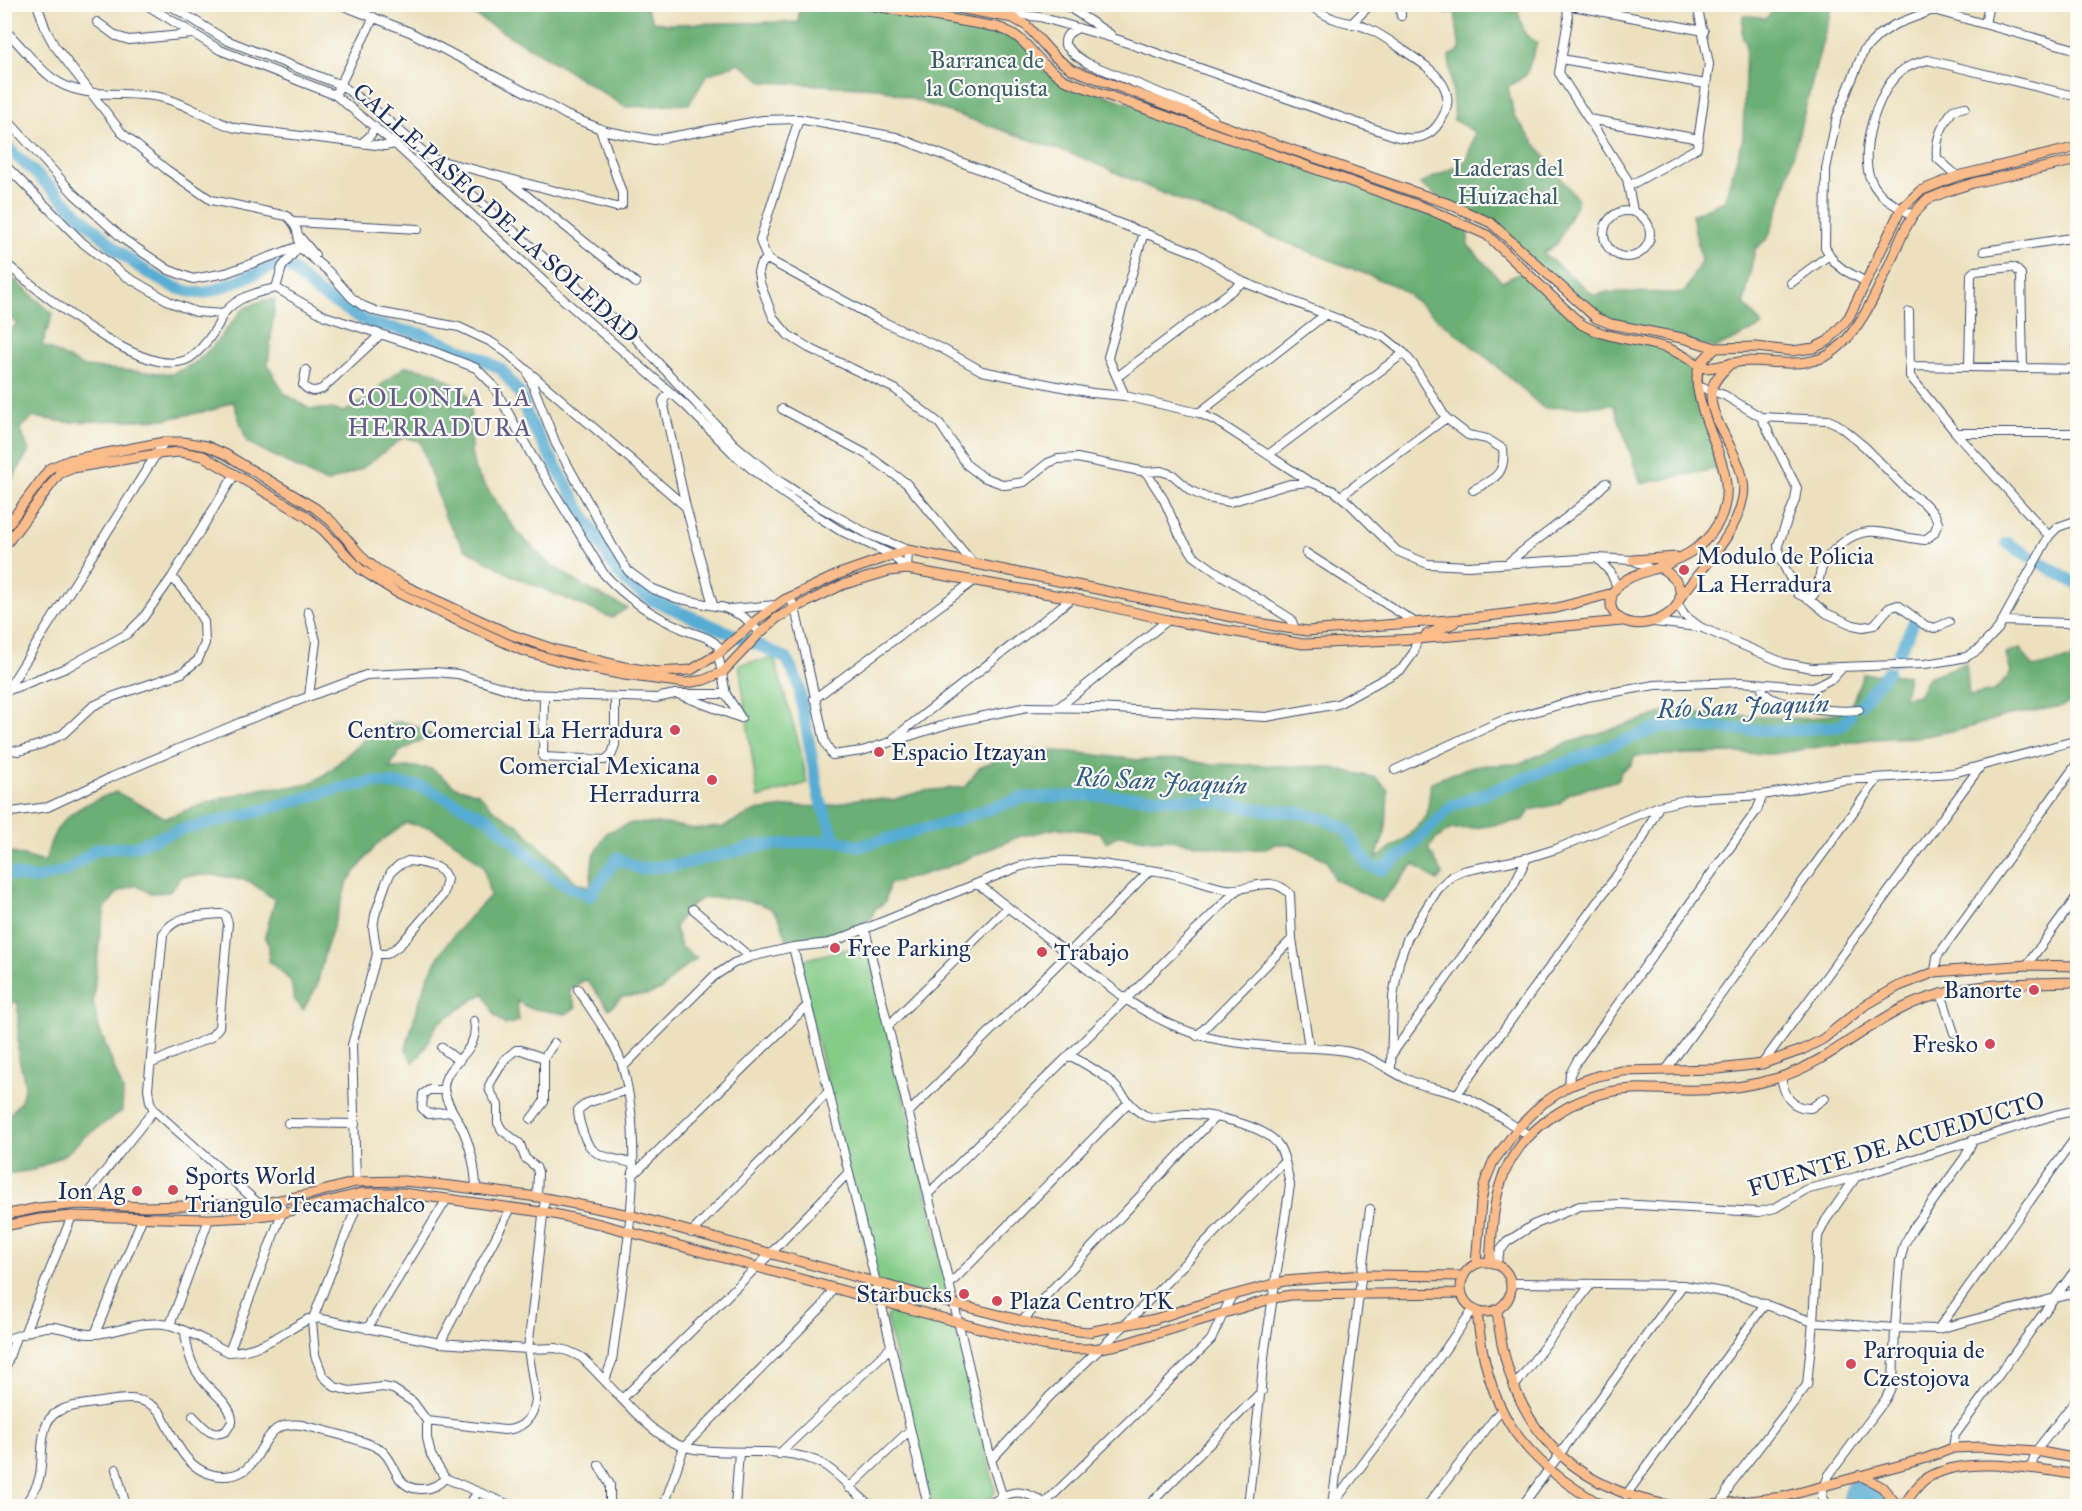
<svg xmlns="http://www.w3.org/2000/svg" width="2082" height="1511" viewBox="0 0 2082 1511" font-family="'IM FELL Great Primer',serif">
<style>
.green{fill:#83cb87;stroke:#4f7d72;stroke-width:1.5}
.forest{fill:#6aaf74;stroke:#426f69;stroke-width:1.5}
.water{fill:#56acd2;stroke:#386e98;stroke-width:1.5}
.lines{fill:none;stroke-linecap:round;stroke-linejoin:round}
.river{stroke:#56acd2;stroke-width:12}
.minor-casing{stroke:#3a4a6c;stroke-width:10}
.major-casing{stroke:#3a4a6c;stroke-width:11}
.minor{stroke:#fff;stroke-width:8}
.major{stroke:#f9bc8a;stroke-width:9}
.poi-dot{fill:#d1495b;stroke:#fdfcf7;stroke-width:2}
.labels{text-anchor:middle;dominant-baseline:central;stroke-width:4.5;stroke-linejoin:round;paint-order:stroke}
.park-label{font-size:24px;fill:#3a5e6a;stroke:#fdfcf7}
.street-label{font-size:24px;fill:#1b2f5e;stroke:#fdfcf7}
.poi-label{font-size:24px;fill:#1b2f5e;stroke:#fdfcf7;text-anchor:start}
.neighbourhood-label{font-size:26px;letter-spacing:1.5px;fill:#615a8b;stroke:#fdfcf7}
.water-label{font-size:26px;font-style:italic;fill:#305b87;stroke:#fdfcf7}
</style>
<rect width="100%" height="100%" fill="#fdfcf7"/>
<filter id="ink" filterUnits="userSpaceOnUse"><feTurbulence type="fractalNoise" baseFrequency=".0167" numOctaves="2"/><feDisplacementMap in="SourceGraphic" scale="12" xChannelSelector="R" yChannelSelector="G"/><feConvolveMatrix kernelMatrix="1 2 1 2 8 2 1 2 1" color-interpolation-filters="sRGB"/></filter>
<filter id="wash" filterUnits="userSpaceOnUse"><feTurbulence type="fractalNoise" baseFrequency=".008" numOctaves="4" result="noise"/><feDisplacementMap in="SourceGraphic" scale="24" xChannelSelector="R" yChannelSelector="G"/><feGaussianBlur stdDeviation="1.35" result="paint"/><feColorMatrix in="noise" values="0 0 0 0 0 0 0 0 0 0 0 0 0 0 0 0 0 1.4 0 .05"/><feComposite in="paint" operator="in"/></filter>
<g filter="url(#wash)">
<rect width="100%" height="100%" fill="#ece0be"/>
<path class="green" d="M774 658 800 748 807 783 758 798 739 664Z
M867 944 953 1302 874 1281 798 961Z
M891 1311 951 1325 958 1332 995 1490C992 1511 950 1506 932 1506L886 1318Z"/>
<path class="forest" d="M440 5H644L653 21 666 24 798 22 800 5H863L1009 31 1064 80 1468 226V245L1502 282 1526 270 1580 322 1667 348 1699 365 1695 374 1724 467 1641 484 1614 405 1543 408 1492 362 1398 287 1162 193 1083 158 880 88 764 82 739 63 707 75 689 104 625 107 564 68 459 6 454 11Z
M1444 5H1516L1525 34 1537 43 1526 75 1508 87 1514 116 1578 200 1557 244 1543 253 1595 296 1606 292 1684 293 1701 261 1692 215 1724 201 1743 138 1746 43 1742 36 1743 15 1766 18 1780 5H1832L1781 202 1768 238 1755 249 1744 304 1763 326 1716 348 1596 318 1491 223 1449 204 1420 184 1466 161 1475 132 1454 120 1449 56 1460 51 1455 12 1445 13Z
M5 271 53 314 42 345 84 367 172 374 195 363 213 346 243 309 263 300 275 299 268 365 284 393 309 409H331L344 412 365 400 387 380 406 366 434 372 464 391 472 402 470 422 471 453 475 471 517 532 548 563 585 587 627 608 612 618 515 577 464 548 445 517 420 441 404 437 361 469 326 483 247 442 233 401 213 410 165 419 65 422 34 417 20 428 29 451 5 491V339L17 323 9 317 5 319Z
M2020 649 2034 668 2077 657V699L2063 706 2005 716 1964 729 1918 737 1871 739 1773 754 1727 753 1635 756 1631 765 1621 771 1619 780 1569 793 1559 804 1530 810 1524 820 1475 828 1451 829 1435 840 1428 849 1443 874 1437 881 1414 864 1381 902 1334 879 1327 860 1291 844H1275L1265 849 1233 850 1165 839 1152 840 1119 835 1106 842 1100 832 1058 828 1018 837 945 868 889 884 885 902 875 909 871 919 838 936 787 943C784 930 781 914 768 907 756 901 710 894 699 900 687 907 681 916 675 928L681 947 697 958 676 974 661 990 647 995 622 997 609 1009 586 979 569 990 576 1007 566 1014 529 1008 517 1001 519 1021 505 1025 494 1014 484 993 438 1023 420 1056 413 1062 406 1049C413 1022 420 994 432 969 445 941 469 918 490 896L484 867 458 844 432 828 406 823 377 844 348 881 324 955 317 986 303 1010 294 999 291 981 269 961V946L265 936 275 900 249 881 214 875 182 876 169 892 150 893 136 885 118 892 105 908 100 934 93 1001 99 1028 123 1091 122 1111 84 1137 66 1154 34 1170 5 1174V1120L21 1101 25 1084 18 1054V1001L5 1006V851L45 862C47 855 49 846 52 839 63 812 91 801 116 792L166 818C199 804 232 794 267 788 279 786 299 788 308 784 339 771 357 737 389 724 404 717 418 727 431 735L399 752 389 768 412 767 432 769 456 787 478 793 492 808 519 826 576 882 590 887 593 857 607 832 632 823 668 824 694 829 723 827 754 811 795 806 824 807 862 798 892 800 923 791 965 787 979 768 1005 756 1029 750 1072 752 1139 760 1182 759 1207 764 1329 767 1376 778 1388 790 1386 829 1376 858 1405 839 1427 816 1431 782 1473 766 1518 764 1568 743 1666 712 1810 719 1850 709 1863 674 1908 675 1904 698 1918 695 1928 677 1966 663 1969 696 1994 691 2011 673 2006 654Z"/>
<path class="water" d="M1857 1480 1885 1496 1893 1506H1848C1841 1496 1843 1482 1857 1480Z"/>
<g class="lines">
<path class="river" d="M4 144 116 249C138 267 172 293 202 293 212 293 259 272 272 267H279
M284 267 291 268 317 292 369 323 422 334 479 357 501 369 520 394 529 420 617 572 630 585 652 600 765 648 787 659 798 683 819 797 835 840
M2007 543 2078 585
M1896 660 1913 624
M1861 704 1888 671
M4 873 35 879 66 871 97 849 134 847 179 830 256 812 333 790 373 782 423 787 489 819 556 880 590 896 617 858 640 869 683 864 757 846 835 840 860 846 950 822 1022 798 1099 795 1211 801 1264 810 1300 813 1325 819 1346 829 1368 865 1381 870 1408 850 1451 806 1663 726 1784 731 1841 726 1850 716"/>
</g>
</g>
<g filter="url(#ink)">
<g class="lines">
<g class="minor-casing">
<path id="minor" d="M37 4 46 30 54 45 122 133 167 170 211 200 287 216C297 225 299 234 299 247
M145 4 220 50 335 95 395 144 565 301 684 404 736 456 766 481 800 505 839 530 892 555 907 569
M168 4 226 40 341 85 383 116 635 338 734 444 752 459 775 478 818 506 870 535 908 550 907 569
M339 4 410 32 533 96 566 115 606 131 654 140 763 120 799 119 896 137 1196 253 1243 282 1384 337 1404 353 1414 366 1446 418 1468 435 1487 439 1503 449C1506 475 1494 479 1473 490
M1061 4 1070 8 1110 34
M1400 4 1401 16
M1567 4 1568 20 1559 73 1627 179 1633 211
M1912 4 2078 50
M1567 5 1704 31
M1002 13 1040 17 1116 39 1398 137C1413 140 1426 139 1436 127 1465 92 1433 70 1406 52 1393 43 1381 34 1367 28 1356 23 1343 23 1332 18 1324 15 1315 9 1308 4
M97 22 116 36 129 40 192 34
M1351 24 1371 4
M1985 24 1989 4
M1078 28C1070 32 1064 35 1065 45L1075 55 1087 63 1189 105 1213 118
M4 32 10 35C24 49 36 66 52 78 81 101 125 90 159 97 185 102 209 120 235 128L385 146 395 144
M1561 59 1706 84
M335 95 374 17
M4 116 74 194 123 239 169 270 193 279 226 273 297 247
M1589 119 1699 139
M362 143 370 136 375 127
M430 158 616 207 622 205V193L600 129
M4 164 83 243 124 275 172 303 196 312 223 314
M1957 176 1937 158C1935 139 1942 126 1953 110L1965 107
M506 179 636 283
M1629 186 1697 148 1709 64 1697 4
M1604 234a23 23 0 1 1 46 0a23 23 0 1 1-46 0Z
M1913 215C1896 206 1879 198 1871 180 1858 153 1877 92 1899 73 1908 65 1917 63 1928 60L2078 97
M294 222 418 229
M299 236 315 255
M299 247 328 271 352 298 363 306 378 312 459 327 491 342 507 353 686 507
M1984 251 2078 237
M767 259 760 265 758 272 760 283 773 317 788 335 809 348 895 389 940 424 967 465 983 477 1005 485 1024 482 1048 463 1058 459 1077 458 1146 472 1161 471 1173 475 1191 491 1207 498 1230 502 1290 484 1310 482 1334 491 1349 503 1397 551 1428 564 1468 566 1597 558 1633 560 1651 569
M767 259 879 320 941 348 982 371 1092 393 1125 396 1199 413 1216 421 1310 482
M767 259 760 240 799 119
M4 262C36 288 155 393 195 354 203 347 212 335 218 325 220 321 221 317 224 313 237 297 257 292 276 288L282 267 299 247
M2075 263 2078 357
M1866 282 1844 270 1834 262 1825 247 1826 169 1837 116 1864 50 1879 35 1894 25 1933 10
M1791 283 1829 255
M276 288 325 316 432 351 476 368 493 385 531 454 604 574C626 598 651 615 681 628 694 635 709 635 719 647L718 654 726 694 741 718
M1909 312 1910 376 1956 433 2049 536
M1910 366 2078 369
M1969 367 1971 274 1975 271 2012 267 2015 268 2021 274 2023 368
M306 370 303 385C309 392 314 392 322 389L381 334
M528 373 556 444 612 545 628 571 651 588 676 598 725 608 744 617 760 633
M1117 377 1243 282
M1697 386 1724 395 1761 417 1797 488 1795 500 1778 545 1779 556 1798 594 1809 599 1826 613 1853 625 1863 627 1874 625 1889 608 1898 605 1926 626 1935 628 1949 622
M669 392 663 401 686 507 713 605
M1125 396 1108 357 1144 232
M782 409 866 454 906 483 972 562
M1199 413 1326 314
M1761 417 1828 420 1837 424 1865 447 1910 493 1924 503 1935 515 1938 523 1934 533 1925 540C1893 538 1869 520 1841 544 1832 551 1825 560 1821 570 1818 580 1819 593 1809 599
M1956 433H2078
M1268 455 1404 353
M1146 472 1164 500 1179 534 1194 556 1215 571 1291 619 1295 629
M1341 496 1446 418
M1306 553 1416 623
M1597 558 1611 573 1617 587
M1509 562C1541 535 1577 513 1606 483
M790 598 795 608 825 742 832 755 862 751 951 723 1027 707 1096 708 1266 717 1338 704 1402 669 1414 652 1417 639
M1678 604 1684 615 1700 627 1784 663 1812 668 1925 664 1951 660 1966 657 1978 650 1998 629 2049 536 2058 527 2078 520
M731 609 776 605
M308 611 316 641 309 696
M2003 621 2068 623
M1654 622 1698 627
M1760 684C1761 687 1762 690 1764 692 1775 708 1840 712 1859 710
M4 692 66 668 127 634 143 618 172 577 235 474
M6 692 164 442
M544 695 543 757 605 760 612 754 615 745V697
M680 695 741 718
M814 699 975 580
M1059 707 1168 620
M894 738 1072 598
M4 749 19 751 42 744 63 734 93 706 112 697 182 673 198 660 205 643 204 622 191 600 172 577
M1395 770 1501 721 1587 697 1655 685 1742 682 1813 688 1833 678 1842 668
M4 813 48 807 112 777 239 723 366 675 435 672 458 674 523 694 656 698 675 694H726
M978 884 1127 1000C1181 1036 1219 1043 1282 1047 1305 1048 1327 1047 1350 1052 1374 1057 1390 1072 1411 1081 1427 1088 1443 1089 1459 1095 1484 1104 1507 1122 1530 1136
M693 909 750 957
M865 929 991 1460 1002 1495
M793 947 883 1311 928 1506
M2027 965 2078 895
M1935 972 1937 957 2078 762
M578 989C591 1011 617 1044 623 1068 647 1155 623 1272 612 1361L605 1380
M1941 993 1954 1033
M474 1021C481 1054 445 1061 444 1087 444 1100 455 1114 461 1126 470 1144 476 1169 476 1190
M888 1026 1008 907
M1197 1036 1292 939
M442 1048 459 1061
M1392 1054 1513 886 1527 858
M1069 1055C1082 1062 1096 1070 1108 1079 1121 1090 1129 1107 1144 1115 1157 1121 1171 1115 1185 1114 1208 1113 1266 1125 1279 1146 1286 1157 1287 1172 1290 1185L1265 1349 1248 1506
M544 1058 554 1043
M152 1063 211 1037 219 1027 228 923 225 915 221 914C199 916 176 914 163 934L148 1089 150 1102 154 1110 259 1204
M1762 1064 1980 767
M623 1067 713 977 734 963 750 957 793 947 830 943 1018 867C1055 856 1086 862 1123 867 1139 869 1157 870 1173 874 1190 878 1208 886 1226 889 1250 892 1270 873 1290 894L1292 939 1309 1047
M1391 1069 1393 997 1399 962 1408 937 1438 889 1452 876 1463 871 1527 858 1556 849 1659 806 1689 799 1763 795 1843 780 1953 773 2078 740
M1666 1070 1878 778
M1781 1077C1784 1094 1790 1109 1811 1108L1825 1098
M1569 1086 1570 1074 1577 1061 1757 810 1763 795
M444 1090H429L423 1094 422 1108 428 1114 452 1112
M627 1090 587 1103 578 1110C578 1119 581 1126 583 1133 591 1159 609 1157 632 1163
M1457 1094 1641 842 1659 806
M909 1112 1068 954 1150 870
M531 1119 544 1102V1058L521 1050H516L505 1059 492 1080 489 1086 490 1091 498 1105V1123L502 1130 520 1144 525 1158 536 1167 538 1172 537 1197
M288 1123 355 1124
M632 1176 808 1005
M356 1182 352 1045 377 954 373 928 375 915 386 883 391 872 399 865 408 861 418 862 436 867 443 872 447 879 443 895 400 945 387 954H377
M362 1193 312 1321 315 1355 323 1376 335 1387 350 1391 383 1387 393 1389 413 1402 427 1421 504 1430C522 1430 533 1418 536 1400L528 1349 545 1198
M928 1194 1237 890
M79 1204 154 1110
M691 1233 828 1092
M1496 1264 1500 1251 1507 1242 1533 1225 1580 1206 1620 1204 1759 1212 1775 1208 1805 1190 1856 1177 2055 1115 2078 1110
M1511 1283 1683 1285 1739 1295 1813 1322 1895 1328 1938 1329 2078 1292
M950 1284 1129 1102
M1022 1321 1215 1117
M170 1325 209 1219
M367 1329 447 1199
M1938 1329 2078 1134
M185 1332C187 1349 190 1363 200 1377 209 1391 233 1404 232 1422L226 1431C211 1439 203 1426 193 1416
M24 1334 72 1216
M95 1334 142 1219
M4 1340C20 1336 39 1325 54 1327 68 1329 81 1335 95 1334 120 1332 143 1319 169 1325 188 1330 211 1344 229 1352 260 1351 279 1335 305 1321L308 1319 312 1321 317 1318 440 1343 528 1349 556 1348 568 1351 581 1357C609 1382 650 1438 685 1447 727 1458 782 1443 822 1464 840 1474 854 1493 871 1506
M440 1343 511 1208
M229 1352 282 1213 280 1201
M4 1372 16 1337
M1514 1387 1591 1284
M622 1399 769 1255 848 1173
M427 1421V1438L431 1455 445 1478 512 1506
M1953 1448 1955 1435 2078 1266
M779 1454 891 1347
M991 1460 1050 1396 1125 1325 1285 1160
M599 1465 610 1485V1506
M2031 1468 2036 1451 2078 1397
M116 1469 126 1506
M849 1488 910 1430
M1626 1495 1765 1304
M1045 1503 1211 1340 1232 1295
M4 1504 7 1506
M1333 1504 1398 1417 1474 1308
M1721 1505 1730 1485 1807 1385 1813 1322 1818 1236 1826 1220 1856 1177
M23 1506C30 1498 36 1489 39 1479 45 1458 36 1422 59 1411 72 1404 93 1404 108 1401 128 1398 144 1396 160 1412 174 1439 187 1476 224 1476 235 1476 245 1472 252 1463 268 1442 268 1421 302 1425 324 1431 354 1437 374 1446 389 1452 392 1467 400 1479 411 1494 434 1491 445 1478
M468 1506 478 1492
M664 1506 684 1447 822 1307 833 1289
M735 1506 739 1452
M988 1506C1011 1488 1024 1488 1048 1506
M1148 1506 1262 1391
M1332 1506 1370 1209
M1427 1506 1501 1410
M1522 1506 1683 1285
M1828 1506 1822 1496 1823 1490 1829 1475 1885 1400 1893 1384 1895 1328 1900 1261 1904 1245 1912 1230 1965 1157 1973 1140"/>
</g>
<g class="major-casing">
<path id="major" d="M863 4 997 27C1024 36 1026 47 1045 65 1051 70 1058 75 1064 80L1428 209 1487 235 1581 324C1610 340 1637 339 1667 348 1681 353 1692 362 1705 368 1719 368 1732 362 1746 361 1770 361 1795 367 1819 359 1859 347 1888 266 1905 229L1913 215 1926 200 1948 191 1973 183 2078 160
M936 4 1013 18 1027 26 1055 57 1071 69 1232 129 1449 204 1491 223 1596 318 1611 324 1682 338 1716 348 1756 347 1792 351 1814 348 1828 341 1849 317 1901 209 1920 191 1957 176 2078 147
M4 530 50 468 70 460 164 442H183L207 446 225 454 315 508 331 521 365 560 382 573 401 584 512 635 553 649 625 667 657 672 691 670 718 654 758 619 784 600 839 574 908 550 1280 627 1307 631 1462 619 1557 608 1613 593
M4 547 59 474 73 468 157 454 180 452 203 456 306 516 323 530 360 569 396 592 521 650 574 665 624 675 686 683 704 680 723 672 759 634 777 618 795 608 842 585 889 571 907 569 1072 598 1168 620 1303 644 1417 639 1623 621
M1633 560 1676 557
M1659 567C1715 599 1646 640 1618 617 1613 613 1610 608 1611 601 1613 578 1643 573 1660 567 1669 564 1680 558 1689 553 1701 546 1710 537 1717 525 1743 479 1707 440 1699 395 1697 385 1695 373 1701 364 1704 357 1711 353 1716 348
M1680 598C1702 567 1736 536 1743 497 1750 461 1704 419 1712 389 1714 378 1724 371 1731 363
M1426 635 1454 623
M4 1215 38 1208 79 1204 145 1207 259 1204 311 1194 356 1182 404 1181 452 1186 545 1198 630 1215 955 1304 1051 1328 1088 1332 1155 1319 1214 1300 1285 1281 1363 1275 1464 1276
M4 1226 40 1219 72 1216 209 1219 250 1217 282 1213 362 1193H403L549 1213 600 1224 1041 1345C1071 1350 1096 1351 1126 1343L1274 1298 1291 1295 1462 1293
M1490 1262C1492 1237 1492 1210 1500 1185 1517 1129 1576 1092 1632 1089 1648 1088 1665 1090 1682 1090 1715 1091 1749 1087 1781 1077 1826 1062 1861 1029 1903 1008 1955 982 2020 983 2078 982
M1461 1287a25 25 0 1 1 50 0a25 25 0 1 1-50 0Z
M1476 1264 1481 1202 1485 1182 1493 1162 1518 1128 1542 1104 1569 1086 1597 1076 1622 1071 1718 1069 1762 1064 1802 1050 1823 1039 1864 1006 1899 986 1935 972 2027 965 2078 966
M1477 1310C1485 1407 1519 1460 1604 1506
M1497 1310C1507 1419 1564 1488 1674 1506
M1860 1475 1882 1487 1898 1506
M1704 1506 1783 1497 1927 1458 1953 1448 1982 1447 2036 1451 2078 1459
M1903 1506C1909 1498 1915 1488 1923 1481 1959 1453 2036 1469 2078 1475"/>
</g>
<use href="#minor" class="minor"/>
<use href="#major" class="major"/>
</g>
</g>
<g class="poi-dot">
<circle cx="1684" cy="570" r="6"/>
<circle cx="675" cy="730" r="6"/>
<circle cx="879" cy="752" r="6"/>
<circle cx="712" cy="780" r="6"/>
<circle cx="835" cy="948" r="6"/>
<circle cx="1042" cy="952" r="6"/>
<circle cx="2034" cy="990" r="6"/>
<circle cx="1990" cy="1044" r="6"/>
<circle cx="173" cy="1190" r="6"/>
<circle cx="137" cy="1191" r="6"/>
<circle cx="964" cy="1294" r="6"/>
<circle cx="997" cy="1301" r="6"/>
<circle cx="1851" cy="1364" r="6"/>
</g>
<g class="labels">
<g class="park-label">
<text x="987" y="60">Barranca de<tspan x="987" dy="28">la Conquista</tspan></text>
<text x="1508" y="168">Laderas del<tspan x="1508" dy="28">Huizachal</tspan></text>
</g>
<g class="street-label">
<text transform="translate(496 213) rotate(42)">CALLE PASEO DE LA SOLEDAD</text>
<text transform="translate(1896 1144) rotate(-17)">FUENTE DE ACUEDUCTO</text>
</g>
<g class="poi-label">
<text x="1696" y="556">Modulo de Policia<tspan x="1696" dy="28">La Herradura</tspan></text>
<text x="663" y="730" text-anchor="end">Centro Comercial La Herradura</text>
<text x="891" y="752">Espacio Itzayan</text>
<text x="700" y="766" text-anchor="end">Comercial Mexicana<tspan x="700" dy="28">Herradurra</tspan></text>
<text x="847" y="948">Free Parking</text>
<text x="1054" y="952">Trabajo</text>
<text x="2022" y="990" text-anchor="end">Banorte</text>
<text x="1978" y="1044" text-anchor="end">Fresko</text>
<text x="185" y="1176">Sports World<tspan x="185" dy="28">Triangulo Tecamachalco</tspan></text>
<text x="125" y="1191" text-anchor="end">Ion Ag</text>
<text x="952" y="1294" text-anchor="end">Starbucks</text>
<text x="1009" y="1301">Plaza Centro TK</text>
<text x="1863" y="1350">Parroquia de<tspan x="1863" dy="28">Czestojova</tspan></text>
</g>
<g class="neighbourhood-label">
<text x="440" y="397">COLONIA LA<tspan x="440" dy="30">HERRADURA</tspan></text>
</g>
<g class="water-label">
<text transform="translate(1743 706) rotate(-2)">Río San Joaquín</text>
<text transform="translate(1161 781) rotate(3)">Río San Joaquín</text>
</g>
</g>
<rect width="2082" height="1511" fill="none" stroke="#fdfcf7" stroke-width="24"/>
</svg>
